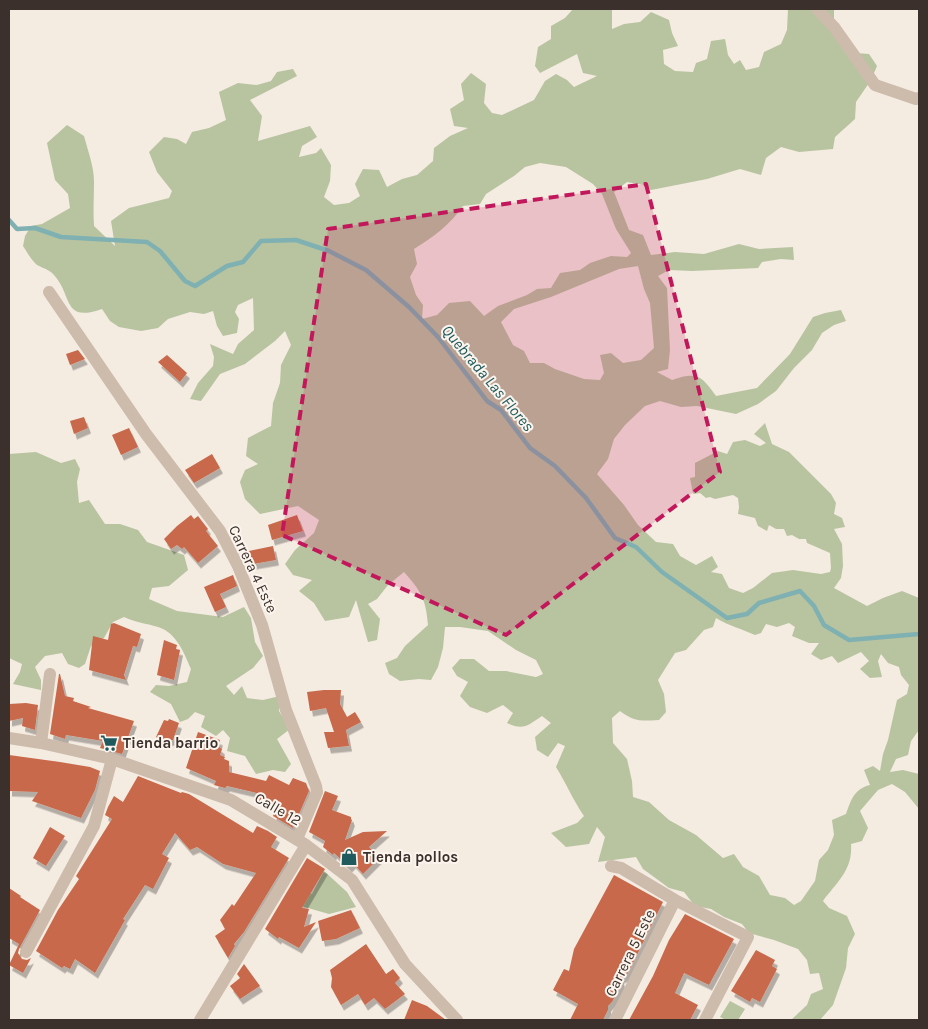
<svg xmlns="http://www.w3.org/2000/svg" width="928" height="1029" viewBox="0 0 928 1029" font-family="Karla,sans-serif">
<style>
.green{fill:#b8c4a0;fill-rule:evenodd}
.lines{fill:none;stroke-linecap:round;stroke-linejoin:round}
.stream{stroke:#7fb0b2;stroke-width:4.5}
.building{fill:#c8694b;filter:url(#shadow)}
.minor{stroke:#cdbbac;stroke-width:12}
.marked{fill:#c2185b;fill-opacity:0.2;stroke:#c2185b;stroke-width:4;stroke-dasharray:10 6;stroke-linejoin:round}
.labels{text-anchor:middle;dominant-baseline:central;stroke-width:4;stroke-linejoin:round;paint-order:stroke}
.street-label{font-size:15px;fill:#3b302b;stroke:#fbf5ee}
.poi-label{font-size:15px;font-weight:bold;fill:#3b302b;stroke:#fbf5ee;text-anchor:start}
.water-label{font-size:16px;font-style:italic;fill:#1f5a5e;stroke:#fbf5ee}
</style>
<defs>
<filter id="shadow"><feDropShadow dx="3" dy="5.5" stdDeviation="0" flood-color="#0004"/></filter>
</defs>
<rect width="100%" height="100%" fill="#f4ebe1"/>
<path class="green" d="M573 9H612V29L624 24 640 22 651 12 669 20 672 33 678 46 663 50 664 64 675 71 693 72 696 63 707 59 711 41 725 39 728 55 734 64 740 60 746 70 759 67 764 52 781 44 787 30 788 9H834V19L856 53 869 54 877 66 871 80 856 102 855 119 835 137 833 149 799 152 781 147 766 158 761 175 740 169 707 179 651 190 644 185 627 182 614 192 629 230 643 235 651 255 675 252 704 254 739 244 759 249 793 247 794 260 781 259 762 262 758 268 692 271 669 270 658 276 667 288 670 350 668 369 657 372 672 380C697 371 702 376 716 396L757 388 790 354 813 317 825 313 841 310 846 321 834 325 822 333 812 350 794 368 776 391 758 404 736 414 697 406 681 407 660 401 645 406 625 425 614 439 608 459 597 474 624 505 638 525 656 542 673 544 680 556 696 565 712 556 718 567 711 572 722 574 729 588 743 593 753 588 772 573 793 570 821 574 830 572 831 568 830 553 807 543 806 539H799L792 535 787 536 784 529H776L769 525 767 531 758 526 755 518 738 514 739 507 738 498 733 495 715 499 710 497 706 498 700 493 693 494 690 478 695 477V463L718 451 727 454 733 442 745 440 760 446 766 443 754 434 765 423 772 444 789 452 831 494 836 503 834 514 842 518 845 527 834 529 842 544 843 566 841 578 834 588 867 606 883 598 902 591 919 598V730L911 741 908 755 896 759 890 772 903 770 919 774V809L905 792 892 784 878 790 860 811 868 828 862 841 851 844C853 870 837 882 823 901L829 908 847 916 855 934 848 948 846 968 833 1005 820 1020H791L807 1005 811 994 823 989 819 973 810 974 807 960 798 949 774 940 749 933 742 924 724 917 711 909 695 906 684 892 669 888 643 869 636 857 598 862 605 837 597 827 589 844 566 847 551 833 577 823 584 816C573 800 566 783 556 767L565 746 558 743 548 757 537 750 535 737 551 723 542 716C528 725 524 731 507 723L513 713 503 705 487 713 470 707 460 696 468 682 457 676 452 668 460 659H474L489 671H506L536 677 543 674 536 660 516 650 488 631 460 627H445L443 648 438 667 431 680 419 679 400 681 389 674 385 663 397 658 405 646 428 625C426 599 421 591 404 572L388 585 377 599 368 604 380 619 377 640 368 642 356 600 349 617 325 621 314 603 299 591 312 580 293 575 285 564 295 550 314 533 319 520 298 506 260 514 245 499 240 482 245 470 258 464 246 456 248 438 271 426 273 403 280 383 281 365 291 345 285 331 275 341 245 364 220 374 201 401 190 399 198 383 213 366 214 357 210 344 233 354 238 344 254 330 253 298 238 305 235 312 239 319 237 333 223 336 217 326 213 311 204 314 190 312 168 319 158 328 141 331 119 327 110 321 102 309C62 323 73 296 54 275 50 270 43 268 37 265 32 261 27 252 23 246L25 236 31 226 42 224 70 208 68 194 55 180 47 143 67 125 84 136C88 151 94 167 94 182 94 197 93 211 94 226L115 246 111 221 129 208 169 198 172 191 157 172 149 152 164 137 177 139 186 144 192 132 209 128 226 120 219 92 238 83 257 85 271 81 277 72 293 69 297 76 250 100 262 116 258 141 310 126 317 137 302 146 299 157 316 153 321 148 331 165 330 181 324 197 334 205 349 203 360 196 355 184 363 169 379 170 387 187 402 179 417 175 433 161 434 148 450 136 468 128 454 126 450 109 464 100 461 84 471 73 486 84 484 103 492 113 502 115 534 100 545 81 556 74 567 80 574 87 597 76 583 73 577 54 540 73 535 66 538 47 551 39V26L565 18ZM540 163 566 167 593 184 602 194 616 229 631 253 627 257 611 256 590 263 580 270 560 273 551 288 537 289 527 295 498 306 484 316 470 301 449 303 437 315 422 319 423 305 416 295 410 277 417 264 414 249C433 237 450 225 463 206L480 204 486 194 514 176 525 167ZM638 266 644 289 650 303 654 348 641 360 623 363 611 353 600 355 604 373 600 380 584 379 555 369 544 363H530L524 351 513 345 501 322 514 309 551 297 619 269ZM716 618C729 626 742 629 755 635L761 633 766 624 777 627 789 623 795 627 792 636 809 643H819L811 654 821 660 832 656 838 663 861 652 869 661 860 669 870 678 882 677 878 661 881 654 888 663 899 667 901 675 909 685 907 694 897 700 888 740 883 754 880 771 873 766 864 770 870 785C854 789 851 800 846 814L832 820 834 835 828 850 819 860 815 881 801 901 794 905 785 898 770 895 759 876 743 867 734 854 723 858 696 835 669 820 649 802 633 797 632 781 627 759 613 743 612 718 620 711C635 722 640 721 659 720L666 712 664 694 658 680 675 653 686 650 704 630 713 627Z
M36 452 61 463 75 459 80 469 77 482 79 503 89 500 105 524H120L138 530 147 542 184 555 188 570 169 586 152 588 149 599 177 611 223 617 244 607 251 618 255 642 263 656 253 668 226 686 234 695 242 686 247 698 263 700 280 696 279 711 290 729 277 739 291 764 285 772 273 770 256 774 245 756 227 751 230 738 223 730 216 736 201 727 205 716 195 712 188 719 180 722 171 704 150 692 156 685 169 686 187 682 191 669C184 653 177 633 158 627 145 623 137 623 124 617L113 622 104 638 91 646 85 664 79 668 68 664 62 653 45 656 35 667 41 680V690L13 684 20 672 22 664 9 658V454Z
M324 871 347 892 356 907 329 914 294 904 302 890 312 894Z
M730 1001 745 1009 738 1020H726L720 1017Z"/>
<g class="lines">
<path class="stream" d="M9 220 17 229 35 228 61 237 147 242 160 251 185 281 195 286 227 266 243 262 261 241 296 240 329 251 366 270 409 307 438 337 487 401 501 410 530 448 555 466 586 498 615 538 636 547 662 572 727 618 747 614 759 603 800 591 814 606 824 625 849 640 919 634"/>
</g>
<path class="building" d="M78 350 85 359 70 365 66 354Z
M167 355 187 373 180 382 158 362Z
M84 417 88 428 74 434 70 421Z
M129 428 138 447 121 455 112 435Z
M212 454 220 468 194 483 185 470Z
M191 515 194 519 198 516 208 529 206 531 218 546 198 563 184 547 182 549 177 545 171 549 164 539 177 526Z
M297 515 303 531 272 540 268 525Z
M273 546 276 560 247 565 244 552Z
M233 575 237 586 220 594 226 607 215 612 204 587Z
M114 623 141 634 137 647 133 646 124 675 126 680 89 670 93 636 108 640 111 624Z
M164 640 177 645 176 649 180 650 174 680 157 675Z
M59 674H60L65 696 74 698 73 701 91 707 88 708 134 721 122 754 100 748 103 741 66 735 65 739 50 734Z
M324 690H341L340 704 347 717 355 712 361 722 346 730 349 746 328 748 324 732H334L326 708 310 711 307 692Z
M26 703 38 705 35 730 22 726 23 718 9 721V704Z
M169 719 179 723 173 740 163 741 156 737 164 720 168 721Z
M198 732 220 740 218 746 222 749 220 755 225 757 224 759 229 761V772L266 781 269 775 289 785 293 778 306 783 309 791 293 828 273 816 275 809 259 801 261 794 227 786 225 788 214 785 216 781 186 768Z
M9 755 60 762 90 767 100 771 95 790 81 818 32 801 38 792 9 791Z
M138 776 181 793 182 792 189 794 253 833 257 826 268 831 277 837 271 847 289 858 244 932 234 944 235 946 228 958 215 936 225 929 220 920 232 904 234 906 256 873 223 864 197 847 190 850 175 833 162 854 169 858 153 889 145 885 123 919 125 920 95 973 75 959 70 969 64 966 62 968 36 951 58 910 79 879 76 876 112 819 105 815 108 807 114 796 123 802Z
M325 791 338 796 332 810 351 817V819L352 820 345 840 363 832 387 831 369 847 379 858 363 874 353 863 349 867 334 853 333 855 323 847 325 841 309 832Z
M50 827 65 836 46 866 33 858Z
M307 858 325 869 302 908 309 909 304 927 316 922 299 948 279 937 278 939 265 929Z
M614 875 663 902 631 967 626 976 621 978 622 983 612 1002 608 1006V1010L603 1020H570L578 1004 553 990 564 969 569 971 574 949Z
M9 888 21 896 20 897 40 910 19 949 18 953 22 959 27 960 31 958 23 973 9 965 19 944 9 938Z
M351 910 360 928 336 939 322 941 318 921Z
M685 914 734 939 709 985 684 973 675 993 698 1005 690 1020H629L653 976 669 940Z
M366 944 386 974 393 969 400 978 395 983 405 994 385 1009 374 998 365 1005 358 994 341 1005 331 987 332 978 330 970Z
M756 950 775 960 772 966 777 969 760 1002 752 998 750 1002 731 991Z
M244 964 260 986 240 999 230 986 240 978 237 974Z
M412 1000 427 1006 446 1020H404Z"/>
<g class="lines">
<path class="minor" d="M817 9 834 27 875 85 916 99 919 98
M49 292 146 434 220 531 238 566 262 625 286 710 316 786 317 792 297 839
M9 738 41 743 112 759 231 800 306 845 352 880 405 964 457 1020
M41 743 50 674
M611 866 621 868 675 900 748 937 705 1020
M26 952 94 826 112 759
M200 1020 306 845
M615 1020 675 900"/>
</g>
<path class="marked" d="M646 184 720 472 506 635 282 535 328 229Z"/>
<defs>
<g id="supermarket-bare" transform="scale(1.35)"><path d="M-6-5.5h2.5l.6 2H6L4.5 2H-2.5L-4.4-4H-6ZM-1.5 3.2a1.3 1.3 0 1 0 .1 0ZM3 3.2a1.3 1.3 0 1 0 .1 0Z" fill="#1f5a5e" stroke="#fbf5ee" stroke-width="2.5" paint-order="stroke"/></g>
<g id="shop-bare" transform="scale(1.35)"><path d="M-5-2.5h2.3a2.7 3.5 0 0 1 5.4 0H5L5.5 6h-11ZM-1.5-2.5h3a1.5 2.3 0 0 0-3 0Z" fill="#1f5a5e" stroke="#fbf5ee" stroke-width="2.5" paint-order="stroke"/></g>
</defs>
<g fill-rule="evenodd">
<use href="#supermarket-bare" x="109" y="743"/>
<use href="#shop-bare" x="349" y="857"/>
</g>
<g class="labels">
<g class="street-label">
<text transform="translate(253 569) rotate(65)">Carrera 4 Este</text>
<text transform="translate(278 809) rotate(30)">Calle 12</text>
<text transform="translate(630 953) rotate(-64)">Carrera 5 Este</text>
</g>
<g class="poi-label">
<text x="123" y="743">Tienda barrio</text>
<text x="363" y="857">Tienda pollos</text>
</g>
<g class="water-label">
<text transform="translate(488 378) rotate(50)">Quebrada Las Flores</text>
</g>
</g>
<rect width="928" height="1029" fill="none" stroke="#3b302b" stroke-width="20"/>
</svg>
